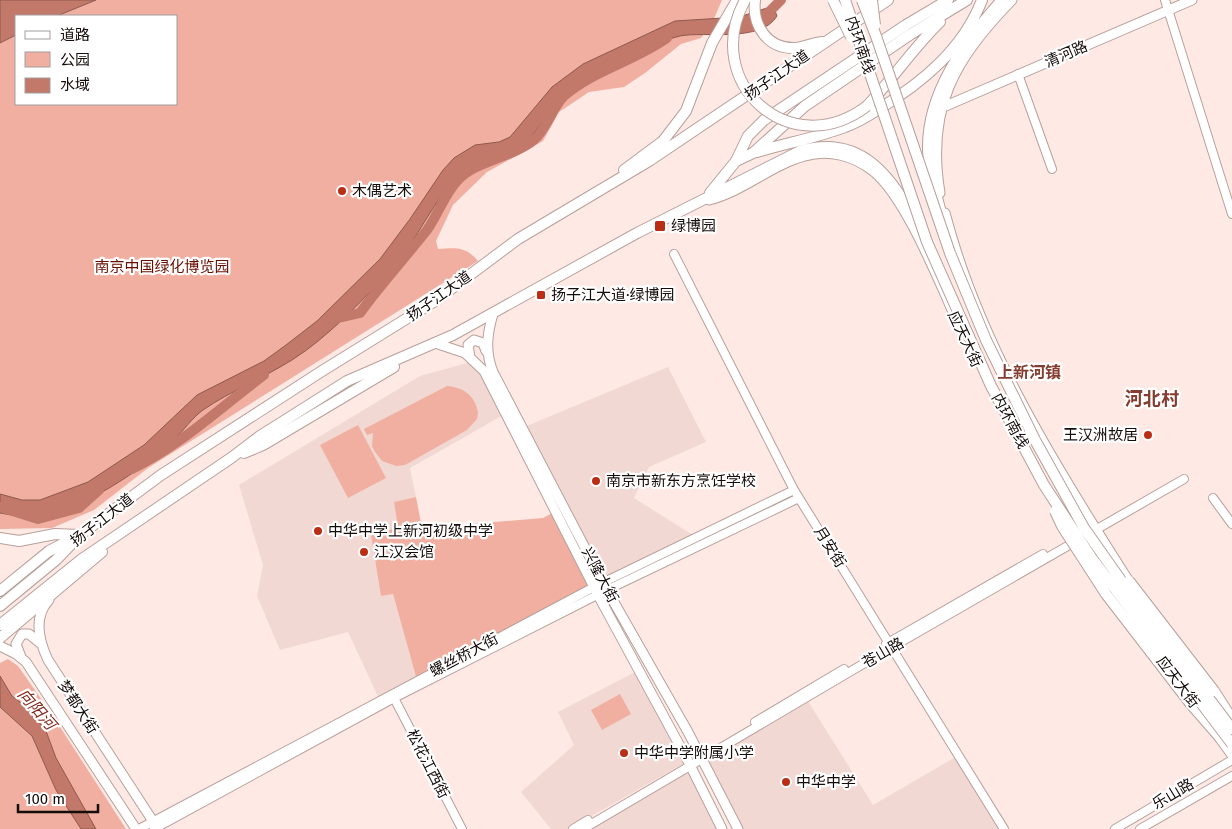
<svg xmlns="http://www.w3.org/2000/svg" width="1232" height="829" viewBox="0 0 1232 829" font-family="'Fira Sans','Noto Sans SC',sans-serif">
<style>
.built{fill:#f2d8d2}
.green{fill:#f0afa1}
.water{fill:#c2796a;stroke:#8e594e}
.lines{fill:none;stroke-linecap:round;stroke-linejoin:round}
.river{stroke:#c2796a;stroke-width:10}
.minor-casing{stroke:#b8a09b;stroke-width:10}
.major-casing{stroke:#b8a09b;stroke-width:11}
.highway-casing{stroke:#b8a09b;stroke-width:12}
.minor{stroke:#fff;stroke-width:8}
.major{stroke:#fff;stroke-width:9}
.highway{stroke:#fff;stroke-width:10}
.highway-bridge-casing{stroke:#b8a09b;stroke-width:12;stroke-linecap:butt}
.highway-bridge{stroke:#fff;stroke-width:10}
.poi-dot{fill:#ba2e16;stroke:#fff;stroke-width:2}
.labels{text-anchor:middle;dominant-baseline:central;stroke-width:4.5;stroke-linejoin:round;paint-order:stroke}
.street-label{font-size:15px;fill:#150d0b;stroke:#fff}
.poi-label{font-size:15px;fill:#150d0b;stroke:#fff;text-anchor:start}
.park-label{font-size:15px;fill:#670e01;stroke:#fff}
.neighbourhood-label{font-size:16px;font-weight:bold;fill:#843d30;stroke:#fff}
.water-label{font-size:16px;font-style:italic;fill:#822a1b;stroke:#fff}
.quarter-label{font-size:18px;font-weight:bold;fill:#843d30;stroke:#fff}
</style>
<rect width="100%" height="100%" fill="#fee9e4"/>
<path class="built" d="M474 361 505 414 410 468 416 497 394 502 398 528 381 596 393 594 419 686 382 705 348 632 280 650 257 596 263 565 239 485 420 376Z
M668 367 706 442 649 467 634 498 696 537 700 545 607 590 522 428Z
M639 670 688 761 569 829H551L521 792 574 745 558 712Z
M806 698 873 805 959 755 1004 829H737L702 759Z
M691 766 722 829H583Z"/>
<path class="green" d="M96 0H722L713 21 701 38 681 44 645 73 624 87 589 92 559 112 543 141 487 172 453 205 436 241 438 249C456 248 465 246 478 261L148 468 94 510 52 528 0 529V43L16 35V104H176V16H57Z
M447 386C463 387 476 396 478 413L477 419 467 430 405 465 396 466 382 461 375 452 372 446 373 433 367 435 364 429Z
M358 425 386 478 348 498 320 445Z
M416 497 422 528 543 518 556 511 594 587 417 680 393 594 381 596 371 534 398 528 394 502Z
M8 659 18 666 51 713 126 829H0V663Z
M620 694 631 714 602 730 591 710Z"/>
<path class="water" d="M0 0H96L57 16H16V35L0 43Z
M767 8H774L777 16C761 43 705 31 680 36 653 42 583 79 563 98 548 112 537 130 524 146 517 151 510 156 501 158 486 163 475 160 463 171 434 197 417 242 390 271 360 303 328 337 292 360 263 378 231 391 203 410 192 418 184 430 174 440 145 468 78 513 37 517 25 518 12 515 0 513V494L22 500H40L88 482 144 445 197 395 264 361 286 345 317 321 380 259 410 219 443 170 454 158 475 145 499 142 510 137 552 87 583 64 675 21 739 17Z
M0 676 12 696 28 708 46 731 56 758 96 829H81L56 790 32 736 0 707Z"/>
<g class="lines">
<path class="river" d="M764 17 781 0
M334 319 360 313C381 284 405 258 427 230 438 215 444 195 457 181 476 160 512 158 534 140 547 129 552 108 564 96 594 70 635 61 667 38
M132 469C180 446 221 407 264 375
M0 507 38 519 79 508 99 490"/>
<g class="minor-casing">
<path id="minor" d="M1165 0 1232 214
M1018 74 1052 169
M674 254 794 490 1004 829
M1213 498 1232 524
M886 644 1043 554
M394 698 462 829
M755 722 844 669
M139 829 594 587 794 490
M154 829 394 698 607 590 799 498
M573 829 588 820
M583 829 880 654 1184 479
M1115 829 1232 760
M1140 829 1232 776"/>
</g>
<g class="major-casing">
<path id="major" d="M941 108 1192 0
M940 193C926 108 954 60 1012 0
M709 200C744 191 771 165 805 156 829 149 854 156 873 171 907 198 942 289 961 330
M945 213C980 347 1058 471 1132 586
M493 314C487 334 485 352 493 372L607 590 688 732 738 829
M435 343 465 353 484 371 598 595 688 761 722 829
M470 357 468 345 474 340 483 343 486 351
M1109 588 1126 612
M49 600C33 617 39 641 48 660L158 829
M0 646 16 654 26 662 136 829
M21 657 16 644 22 634H29L40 643
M1219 737 1232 755"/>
</g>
<g class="highway-casing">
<path id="highway" d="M755 0C752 25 767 49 795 48 804 47 813 43 822 42
M867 106C893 79 913 48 940 22
M757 152C786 143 816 138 845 127 857 123 868 116 879 109 923 82 963 49 982 0
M736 161 748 136 764 120 906 25 948 0
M624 170 663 141 686 111 712 43 737 0
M710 193 736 161 753 153 805 106 911 34 967 0
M943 221C938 199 928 170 928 149 927 92 966 40 1002 0
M244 453 263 445 394 367
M0 538 19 541 55 534 79 535
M0 591 49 551 70 540
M0 606 56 560 80 535 161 475 322 371 435 301 518 239 649 161 888 0
M0 625 82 559 231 458 260 436 347 381 453 335 637 233 800 151C863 133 893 179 919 228
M0 638 102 552
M1214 691 1232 719
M1190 703 1223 741"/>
</g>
<use href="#minor" class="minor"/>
<use href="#major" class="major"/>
<use href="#highway" class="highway"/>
<g class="highway-bridge-casing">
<path id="highway-bridge" d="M745 0C700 83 791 164 867 106
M833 0 851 37
M845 0 927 242 991 386 1044 485 1091 557 1232 744
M862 0 876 36 950 253 986 340 1035 440 1084 528 1139 606 1232 729
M872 0 875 25
M1055 511 1062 526 1106 594 1190 703
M1129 581 1214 691"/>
</g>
<use href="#highway-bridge" class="highway-bridge"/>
</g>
<g class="poi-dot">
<circle cx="342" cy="191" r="5"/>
<rect x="654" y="220" width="12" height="12" rx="2.5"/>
<rect x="536" y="290" width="10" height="10" rx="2.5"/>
<circle cx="1148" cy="435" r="5"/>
<circle cx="596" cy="481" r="5"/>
<circle cx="318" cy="531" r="5"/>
<circle cx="364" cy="552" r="5"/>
<circle cx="624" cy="753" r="5"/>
<circle cx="786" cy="782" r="5"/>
</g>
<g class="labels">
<g class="street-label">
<text transform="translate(860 45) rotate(71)">内环南线</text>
<text transform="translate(1066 54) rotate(-23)">清河路</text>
<text transform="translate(777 75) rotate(-35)">扬子江大道</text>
<text transform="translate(439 296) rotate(-35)">扬子江大道</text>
<text transform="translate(965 339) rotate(65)">应天大街</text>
<text transform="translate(1010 421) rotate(62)">内环南线</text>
<text transform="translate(102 520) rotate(-38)">扬子江大道</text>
<text transform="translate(830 547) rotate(58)">月安街</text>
<text transform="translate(600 575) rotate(62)">兴隆大街</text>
<text transform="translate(883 653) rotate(-30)">苍山路</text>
<text transform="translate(464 655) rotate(-28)">螺丝桥大街</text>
<text transform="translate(1178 682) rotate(53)">应天大街</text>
<text transform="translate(78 707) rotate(57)">梦都大街</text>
<text transform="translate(428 764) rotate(63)">松花江西街</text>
<text transform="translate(1173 794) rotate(-31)">乐山路</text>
</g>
<g class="poi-label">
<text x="352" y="191">木偶艺术</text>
<text x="671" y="226">绿博园</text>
<text x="551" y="295">扬子江大道·绿博园</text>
<text x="1138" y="435" text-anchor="end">王汉洲故居</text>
<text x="606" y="481">南京市新东方烹饪学校</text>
<text x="328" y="531">中华中学上新河初级中学</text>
<text x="374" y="552">江汉会馆</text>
<text x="634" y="753">中华中学附属小学</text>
<text x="796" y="782">中华中学</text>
</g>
<g class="park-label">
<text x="162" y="267">南京中国绿化博览园</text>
</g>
<g class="neighbourhood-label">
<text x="1029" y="372">上新河镇</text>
</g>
<g class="water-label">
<text transform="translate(37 709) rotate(49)">向阳河</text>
</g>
<g class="quarter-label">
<text x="1152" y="399">河北村</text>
</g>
</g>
<rect x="15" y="15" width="162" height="90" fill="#ffffff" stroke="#a19e9d"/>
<rect x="25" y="31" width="25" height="8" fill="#ffffff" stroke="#a19e9d"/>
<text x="60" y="40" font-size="15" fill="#150d0b">道路</text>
<rect x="25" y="52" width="25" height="15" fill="#f0afa1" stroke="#a19e9d"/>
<text x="60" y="65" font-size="15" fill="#150d0b">公园</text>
<rect x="25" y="78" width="25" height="15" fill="#c2796a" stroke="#a19e9d"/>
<text x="60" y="90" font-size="15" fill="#150d0b">水域</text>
<path d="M18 804v8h80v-8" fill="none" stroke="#150d0b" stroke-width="2.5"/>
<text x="25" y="804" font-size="15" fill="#150d0b" stroke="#ffffff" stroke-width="4" paint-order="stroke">100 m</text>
</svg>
